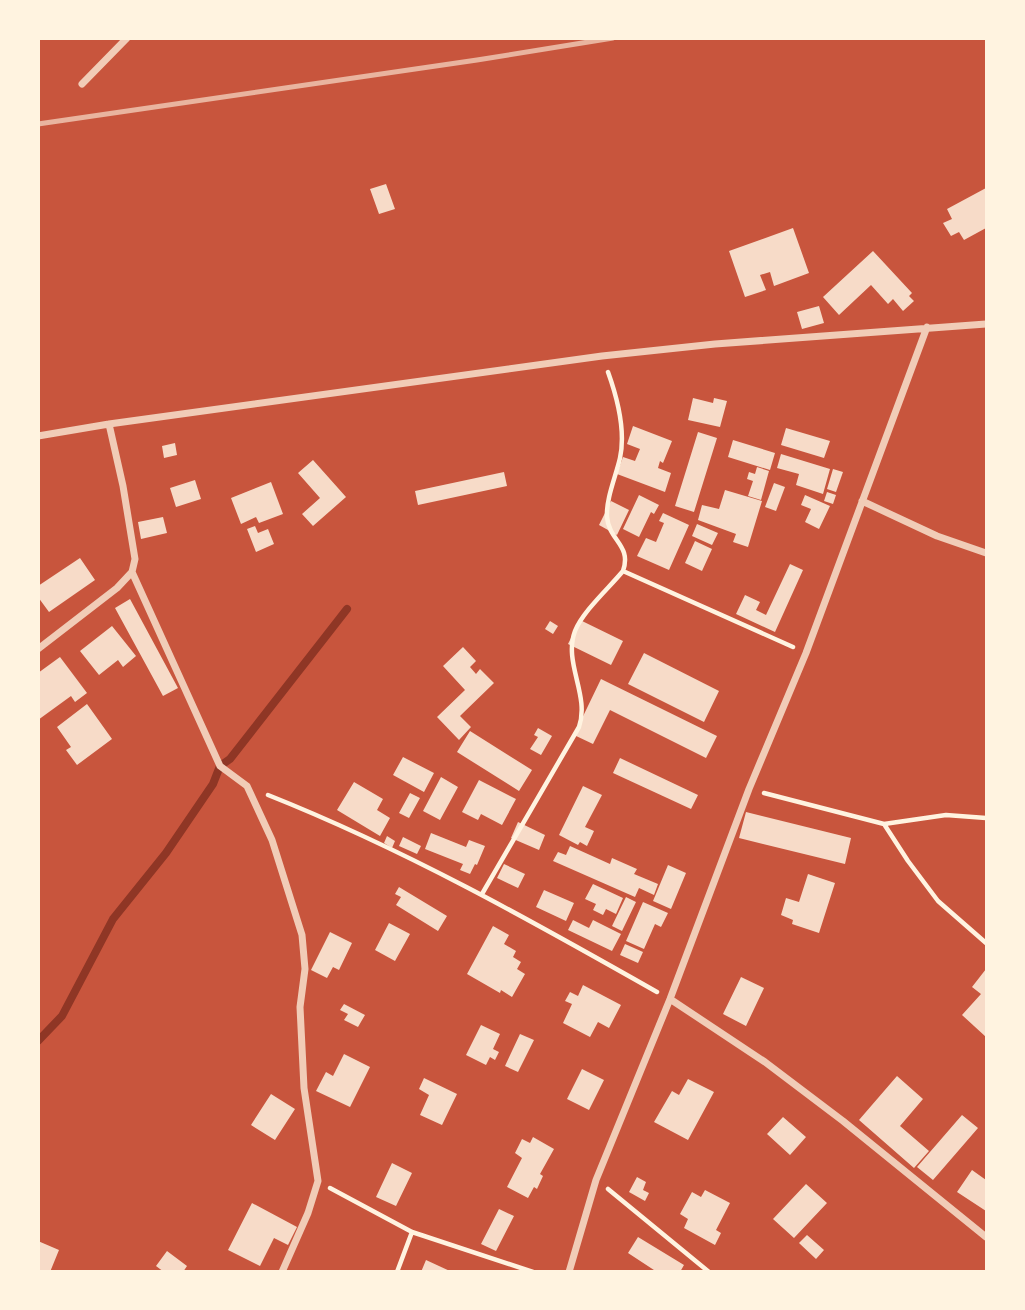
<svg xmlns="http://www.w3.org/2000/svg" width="1025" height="1310" viewBox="0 0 1025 1310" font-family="'Noto Sans',sans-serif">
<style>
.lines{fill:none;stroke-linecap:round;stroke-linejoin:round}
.stream{stroke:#8f3625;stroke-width:8}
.building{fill:#f7dbc8}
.path{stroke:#fff3e0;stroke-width:4.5}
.minor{stroke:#f1ccb7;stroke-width:7}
.rail{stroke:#e9b49f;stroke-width:5}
</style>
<rect width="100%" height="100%" fill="#c8553d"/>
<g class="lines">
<path class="stream" d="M38 1041 62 1016 113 919 166 853 213 784 220 766 230 759 347 609"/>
</g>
<path class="building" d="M386 184 395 209 379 214 370 189Z
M986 188V228L964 240 959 232 951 236 943 223 952 219 947 209Z
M793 228 809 273 774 286 770 272 760 275 766 290 745 297 729 251Z
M873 251 912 293 909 296 914 301 903 311 893 299 888 304 871 285 839 315 823 297Z
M819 306 824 323 802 329 797 312Z
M693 398 713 403 714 398 727 401 720 427 688 420Z
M633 426 672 441 663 463 660 461 658 468 671 473 665 492 617 474 623 457 635 461 640 449 627 444Z
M786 428 830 441 824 458 781 445Z
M698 432 717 438 694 512 675 506Z
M733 440 775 453 770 470 728 457Z
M175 443 177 455 164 458 162 446Z
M781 454 830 469 823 494 796 485 799 474 777 468Z
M313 460 346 497 313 526 302 514 320 498 298 473Z
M757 467 769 471 761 500 748 496 753 481 747 479 749 472 755 474Z
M833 469 843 472 836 492 827 489Z
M504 472 507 486 418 505 415 491Z
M195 480 201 499 176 507 170 488Z
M271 482 283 514 259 523 256 517 241 524 231 498Z
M774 483 785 487 776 511 765 507Z
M725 490 762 501 748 547 733 542 736 534 698 520 702 505 719 509Z
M827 492 836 495 833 504 824 501Z
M639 495 659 505 654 514 651 512 639 537 623 529Z
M805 495 830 506 819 529 805 522 811 509 801 505Z
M611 501 629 510 617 535 599 525Z
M663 513 689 525 669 570 637 556 646 538 656 542 664 523 659 521Z
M163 517 167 533 141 539 138 522Z
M697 524 718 533 712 545 692 536Z
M255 526 258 533 268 529 274 544 256 552 247 529Z
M695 541 712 549 702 571 685 563Z
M80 558 95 580 49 612 38 597V586Z
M790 564 803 570 775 632 736 614 745 595 760 602 756 610 766 615Z
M130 599 178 688 163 696 115 608Z
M580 620 623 641 611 665 568 644Z
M550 621 558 626 553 634 545 629Z
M112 626 136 656 123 667 118 660 99 675 80 651Z
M463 647 476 661 470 667 476 674 480 669 494 683 460 716 471 727 459 740 437 717 465 690 443 666Z
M644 653 719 691 704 722 628 684Z
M60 657 87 693 75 702 71 696 38 720V673Z
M601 679 717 736 706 758 610 710 593 744 574 735Z
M87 704 112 739 77 765 66 750 71 747 57 727Z
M538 728 552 736 541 755 530 749 538 737 534 735Z
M470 731 532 770 519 791 457 752Z
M403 757 434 773 424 792 393 775Z
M620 758 698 795 691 809 613 773Z
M441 777 458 787 440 820 423 811Z
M479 780 516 799 502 825 481 814 478 820 462 812Z
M354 782 383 799 377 810 390 818 380 836 337 810Z
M583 786 602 795 585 827 594 831 587 846 580 842 578 845 559 835Z
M410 793 420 798 409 818 399 813Z
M746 812 851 838 845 864 739 838Z
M518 822 545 835 539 850 511 838Z
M431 833 466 847 469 840 485 846 477 865 475 864 470 874 460 870 463 864 425 849Z
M387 836 395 841 392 848 384 843Z
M403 837 421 846 417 854 399 846Z
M570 846 610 864 612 858 637 869 634 874 658 884 654 895 639 888 635 897 553 861 558 852 566 855Z
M504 864 525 874 518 888 497 878Z
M668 865 686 873 671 909 653 901Z
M808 874 835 883 819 933 792 924 793 920 781 915 786 898 799 902Z
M593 884 623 898 616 914 606 909 603 915 593 910 596 904 585 899Z
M399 887 447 916 438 931 396 905 401 897 395 894Z
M544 890 574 903 566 921 536 907Z
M626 897 636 902 622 931 612 926Z
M643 902 668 913 661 927 655 924 644 949 626 941Z
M573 920 589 928 593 920 621 934 612 951 568 930Z
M389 923 410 934 395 961 375 950Z
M493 926 509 935 504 944 516 951 513 957 521 962 517 969 525 974 512 997 501 990 500 993 467 974Z
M330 932 352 943 339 970 333 967 327 978 311 970Z
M625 944 643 952 638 963 620 955Z
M986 969V1037L962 1015 981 994 972 987Z
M741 977 764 988 746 1026 723 1014Z
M583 985 621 1005 609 1028 598 1022 590 1037 563 1023 572 1004 565 1001 570 992 578 996Z
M344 1004 365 1015 358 1027 344 1020 348 1014 340 1010Z
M481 1025 500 1034 493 1049 499 1052 495 1060 490 1057 486 1065 466 1055Z
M520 1034 534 1040 518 1072 505 1066Z
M344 1054 370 1067 350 1107 316 1091 326 1072 333 1076Z
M582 1069 604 1080 589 1110 567 1099Z
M897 1076 923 1099 900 1126 929 1151 914 1168 859 1120Z
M424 1078 457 1094 442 1125 420 1115 429 1095 419 1089Z
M688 1079 714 1092 688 1140 654 1122 672 1091 679 1095Z
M271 1094 295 1109 275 1140 251 1125Z
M962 1115 978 1128 933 1180 917 1167Z
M783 1117 806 1137 790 1155 767 1134Z
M533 1137 554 1149 540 1174 543 1176 537 1189 534 1187 528 1198 507 1187 522 1158 515 1153 522 1139 530 1143Z
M392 1163 412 1173 396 1206 376 1197Z
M972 1170 986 1180V1211L957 1192Z
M637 1177 646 1182 643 1190 649 1193 645 1201 629 1192Z
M806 1184 827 1203 794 1238 773 1219Z
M705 1190 730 1203 716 1230 721 1233 715 1245 684 1228 688 1219 680 1214 692 1192 701 1197Z
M252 1203 297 1227 288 1245 274 1238 260 1266 228 1250Z
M499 1209 514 1216 496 1251 481 1244Z
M807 1235 824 1250 816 1259 799 1243Z
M638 1237 684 1265 680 1272H657L628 1253Z
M38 1241 59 1250 50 1272H38Z
M167 1251 187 1266 183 1272H164L156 1266Z
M426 1260 452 1272H421Z"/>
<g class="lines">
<path class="path" d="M623 571 793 647
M764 793 884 824 946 815 986 818
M268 795C404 849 530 920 657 992
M884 824 908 861 938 901 986 943
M482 894 579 727C590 695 563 663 575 631 583 611 609 588 623 571 632 545 609 541 607 517 606 498 616 476 620 458 626 430 617 397 608 372
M330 1188 412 1232 533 1272
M608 1189 709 1272
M397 1272 412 1232"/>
<path class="minor" d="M82 84 127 38
M38 436 109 424 602 356 715 344 986 324
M862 501 937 536 986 553
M132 572 220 766 247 786 272 840 302 935 305 969 300 1007 304 1088 318 1181 308 1213 282 1272
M38 649 117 588 132 572 135 559 123 486 109 424
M670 999 765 1062 843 1121 986 1237
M569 1272 596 1180 670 999 749 789 806 653 927 327"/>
<path class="rail" d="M38 124 477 60 613 38"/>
</g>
<rect width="1025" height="1310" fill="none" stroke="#fff3e0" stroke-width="80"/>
</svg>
